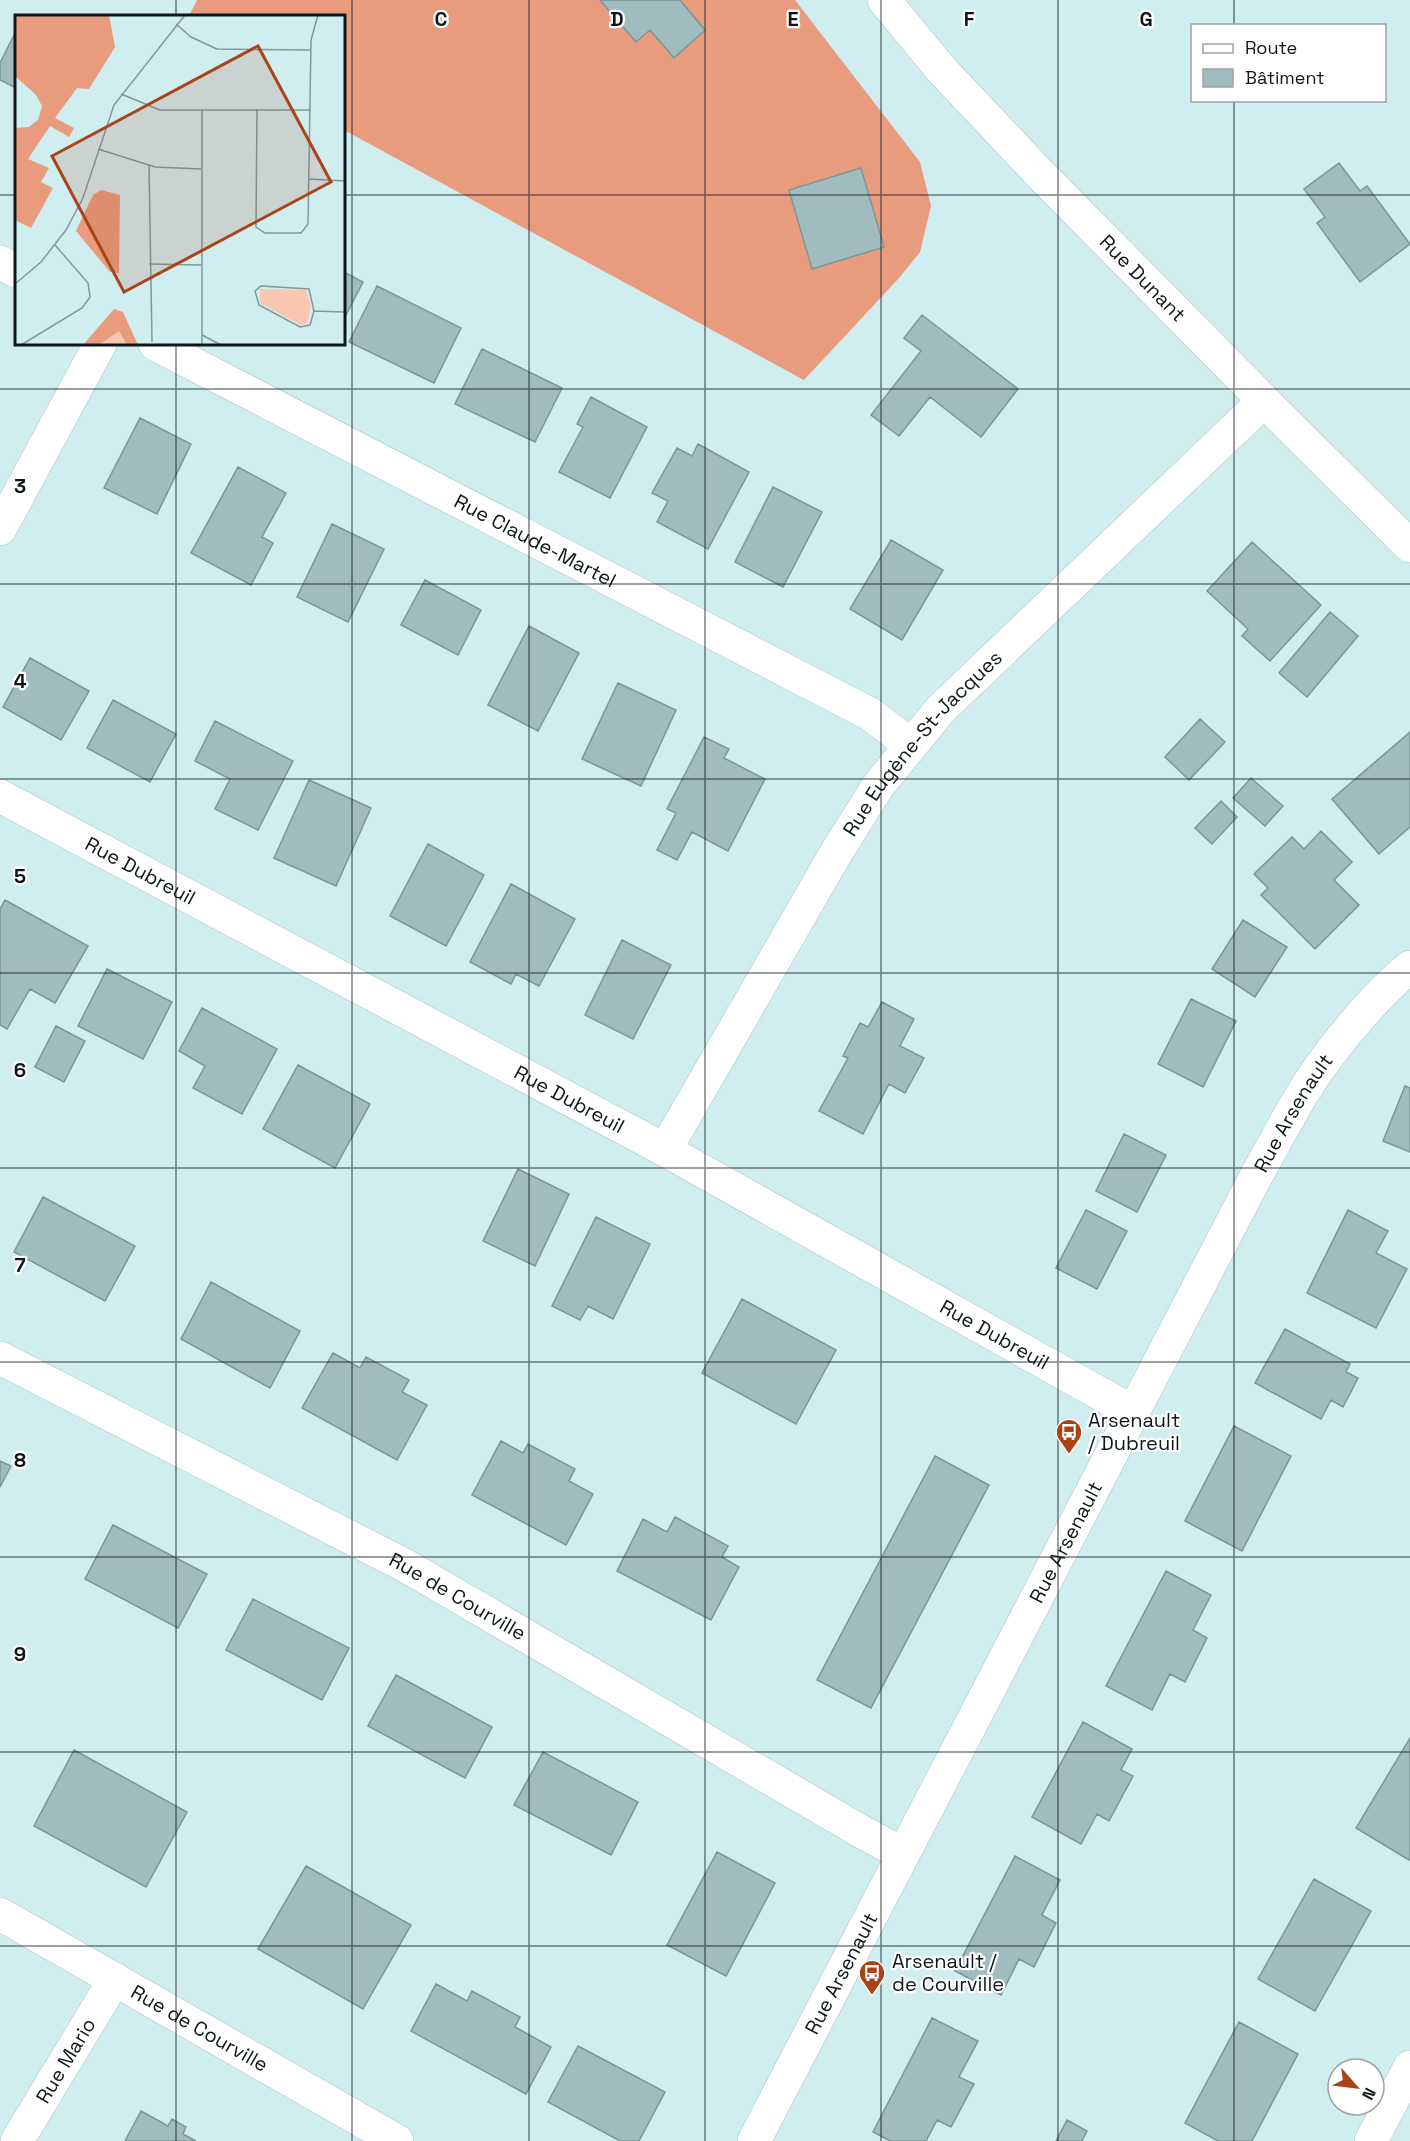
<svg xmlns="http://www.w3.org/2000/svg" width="1410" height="2141" viewBox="0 0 1410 2141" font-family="'Space Grotesk',sans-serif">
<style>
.forest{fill:#e99b7e}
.building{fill:#a0bcbf;stroke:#7b9699;stroke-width:1.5}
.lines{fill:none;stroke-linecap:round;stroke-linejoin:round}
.street-casing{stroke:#a5c1c4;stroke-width:34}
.secondary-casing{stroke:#a5c1c4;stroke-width:34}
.street{stroke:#fff;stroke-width:33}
.secondary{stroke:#fff;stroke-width:33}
.grid{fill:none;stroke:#0d1719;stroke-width:1.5;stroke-opacity:0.55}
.labels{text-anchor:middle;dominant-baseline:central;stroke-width:4.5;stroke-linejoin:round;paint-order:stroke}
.street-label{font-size:20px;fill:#0d1719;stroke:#fff}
.poi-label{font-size:20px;fill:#0d1719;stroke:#fff;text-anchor:start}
.inset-road{fill:none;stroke:#82979a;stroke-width:1.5}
.view{fill:#a94418;fill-opacity:0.15;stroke:#a94418;stroke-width:3}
.inset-edge{fill:none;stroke:#0d1719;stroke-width:3}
.grid-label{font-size:20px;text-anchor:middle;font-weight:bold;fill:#0d1719;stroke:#fff;stroke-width:4.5;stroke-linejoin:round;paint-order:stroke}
</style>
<rect width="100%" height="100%" fill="#d0edf0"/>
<path class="forest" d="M197 0H795L920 162 931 206 920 252 899 278 804 380 344 130V16H189Z"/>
<path class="building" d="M600 0H680L705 30 674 58 650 30 636 42Z
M16 31V88L0 80V63Z
M1339 163 1360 191 1367 186 1410 244 1360 282 1317 223 1325 217 1304 189Z
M861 168 884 247 812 269 789 190Z
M344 272 363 282 344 319Z
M377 286 461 328 434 383 349 342Z
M922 315 1018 389 981 437 930 397 899 436 871 415 921 351 904 338Z
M482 349 562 388 535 442 455 404Z
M591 397 647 427 610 498 559 472 583 427 577 424Z
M140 418 191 444 157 514 104 488Z
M698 444 749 472 708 549 657 522 668 501 652 493 677 448 692 456Z
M238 467 286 493 262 537 273 543 251 585 191 553Z
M773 487 822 512 783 587 735 562Z
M332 524 384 549 348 622 297 597Z
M891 540 943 570 902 640 850 609Z
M1252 542 1321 605 1270 661 1242 636 1248 629 1207 591Z
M425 580 481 610 458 655 401 625Z
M1330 612 1358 636 1307 697 1279 673Z
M529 626 579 653 538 731 488 705Z
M30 658 89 691 61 740 3 707Z
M618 683 676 710 641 786 582 759Z
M113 700 176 734 150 782 87 748Z
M1200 719 1225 742 1189 780 1165 757Z
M215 721 293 761 258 830 215 809 230 779 195 761Z
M1410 732V827L1379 854 1332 799Z
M704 737 729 749 724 758 765 779 728 851 692 832 677 860 657 850 676 813 667 809Z
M1251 778 1283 806 1265 826 1233 798Z
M309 780 371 808 336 886 274 858Z
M1221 801 1237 817 1212 844 1195 828Z
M1321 831 1352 862 1334 880 1359 905 1315 949 1261 895 1268 888 1254 874 1292 837 1304 849Z
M428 844 484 875 446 946 390 916Z
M511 884 575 919 539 986 516 974 511 984 470 962Z
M5 900 88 946 55 1003 30 989 7 1029 0 1025V909Z
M1243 920 1287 947 1255 997 1212 969Z
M622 940 671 965 633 1039 585 1015Z
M107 969 172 1002 143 1059 78 1026Z
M1191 999 1236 1021 1203 1087 1158 1064Z
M882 1002 914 1019 900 1046 924 1058 905 1093 889 1084 863 1134 819 1111 848 1058 843 1056 860 1023 868 1027Z
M202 1008 277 1049 242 1114 193 1088 205 1066 179 1051Z
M56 1026 85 1041 64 1082 35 1067Z
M298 1065 370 1104 335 1168 263 1129Z
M1405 1086 1410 1088V1152L1383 1141Z
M1124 1134 1166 1155 1137 1212 1096 1191Z
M518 1169 569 1194 535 1266 483 1241Z
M43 1197 135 1246 105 1301 14 1252Z
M1086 1210 1127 1231 1097 1289 1056 1268Z
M1348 1210 1388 1231 1376 1253 1407 1269 1376 1328 1307 1293Z
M596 1217 650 1244 613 1319 588 1306 580 1320 552 1306Z
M211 1282 300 1331 270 1388 181 1339Z
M742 1299 836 1350 796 1424 702 1373Z
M1285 1329 1350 1364 1346 1372 1358 1378 1343 1407 1331 1400 1321 1419 1255 1383Z
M333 1353 360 1368 366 1357 409 1380 402 1392 427 1405 397 1460 302 1408Z
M1234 1426 1291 1456 1242 1551 1185 1521Z
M501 1441 523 1453 528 1444 575 1469 569 1481 593 1494 566 1545 472 1495Z
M935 1456 989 1485 871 1708 817 1680Z
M0 1461 11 1466 0 1487Z
M675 1517 728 1546 722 1557 739 1567 711 1620 617 1571 643 1519 667 1532Z
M113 1525 207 1574 178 1628 85 1579Z
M1166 1571 1211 1595 1193 1630 1207 1638 1185 1682 1170 1674 1152 1710 1106 1686Z
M253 1599 349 1648 322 1700 226 1650Z
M396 1675 492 1727 465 1778 368 1726Z
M1083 1722 1132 1749 1121 1770 1133 1776 1109 1821 1097 1814 1081 1844 1032 1817Z
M1410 1738V1859L1409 1860 1356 1828Z
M74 1750 187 1812 146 1887 34 1826Z
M543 1752 638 1802 611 1855 514 1805Z
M717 1852 775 1883 726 1976 667 1945Z
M1015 1856 1060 1880 1042 1915 1056 1923 1034 1967 1019 1959 1001 1995 955 1971Z
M306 1866 411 1925 363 2009 258 1949Z
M1314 1879 1371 1911 1315 2011 1258 1979Z
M436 1984 467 2001 472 1991 520 2017 515 2027 551 2047 526 2094 411 2031Z
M932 2018 978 2041 959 2077 974 2084 951 2127 937 2120 926 2141H890L873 2132Z
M1239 2022 1298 2054 1252 2141H1218L1185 2123Z
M578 2046 665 2092 639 2141H620L548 2102Z
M141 2111 168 2126 172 2119 186 2127 183 2134 196 2141H125Z
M1067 2120 1087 2131 1082 2141H1056Z"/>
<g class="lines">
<g class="street-casing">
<g id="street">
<path d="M0 262 16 271"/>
<path id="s1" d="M155 344 870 714 911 745"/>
<path d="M0 529 100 344"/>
<path id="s2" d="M0 796 665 1150 1133 1412"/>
<path id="s3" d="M665 1150 836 853 878 786 941 709 1264 401"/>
<path id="s4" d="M0 1358 406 1566 862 1832 903 1854"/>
<path id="s5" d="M0 1914 397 2141"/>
<path id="s6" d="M17 2141 115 1979"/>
<path id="s7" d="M754 2141 1253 1182C1273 1146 1292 1108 1315 1074 1342 1036 1374 997 1410 967"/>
<path d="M1371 2141 1410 2067"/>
</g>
</g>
<g class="secondary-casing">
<g id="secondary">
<path id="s8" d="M884 0 940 68 1040 174 1264 401 1410 546"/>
</g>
</g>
<use href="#street" class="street"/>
<use href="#secondary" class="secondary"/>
</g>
<path class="grid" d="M176 0V16M352 0V2141M529 0V2141M705 0V2141M881 0V2141M1058 0V2141M1234 0V26M1234 100V2141M0 195H16M344 195H1410M176 344V2141M0 389H1410M0 584H1410M0 779H1410M0 973H1410M0 1168H1410M0 1362H1410M0 1557H1410M0 1752H1410M0 1946H1410"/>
<defs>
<g id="bus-pin" transform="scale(1.35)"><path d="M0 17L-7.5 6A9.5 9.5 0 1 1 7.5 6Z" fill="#a94418" stroke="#fff"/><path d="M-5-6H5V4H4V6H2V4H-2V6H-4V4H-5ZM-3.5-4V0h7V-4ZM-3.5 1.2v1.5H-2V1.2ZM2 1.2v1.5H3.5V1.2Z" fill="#fff"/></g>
</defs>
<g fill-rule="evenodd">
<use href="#bus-pin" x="1069" y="1432"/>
<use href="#bus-pin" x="872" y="1973"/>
</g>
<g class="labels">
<g class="street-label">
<text stroke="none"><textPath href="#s8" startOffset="380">Rue Dunant</textPath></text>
<text stroke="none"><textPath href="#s1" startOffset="428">Rue Claude-Martel</textPath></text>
<text stroke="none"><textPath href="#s3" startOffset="483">Rue Eugène-St-Jacques</textPath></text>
<text stroke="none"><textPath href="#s2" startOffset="159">Rue Dubreuil</textPath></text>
<text stroke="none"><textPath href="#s2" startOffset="645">Rue Dubreuil</textPath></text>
<text stroke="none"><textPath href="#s7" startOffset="1161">Rue Arsenault</textPath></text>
<text stroke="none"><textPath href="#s2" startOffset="1131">Rue Dubreuil</textPath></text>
<text stroke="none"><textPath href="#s7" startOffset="675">Rue Arsenault</textPath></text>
<text stroke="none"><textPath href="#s4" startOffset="516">Rue de Courville</textPath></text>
<text stroke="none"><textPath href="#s7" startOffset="189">Rue Arsenault</textPath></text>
<text stroke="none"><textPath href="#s5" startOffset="230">Rue de Courville</textPath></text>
<text stroke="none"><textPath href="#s6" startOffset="94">Rue Mario</textPath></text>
</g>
<g class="poi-label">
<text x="1088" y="1420">Arsenault<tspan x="1088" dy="23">/ Dubreuil</tspan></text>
<text x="892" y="1961">Arsenault /<tspan x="892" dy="23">de Courville</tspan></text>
</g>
</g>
<g transform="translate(15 15)">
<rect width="330" height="330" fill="#d0edf0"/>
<path d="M245 274 291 275 296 290 292 309 286 310 245 288ZM104 315 112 330H84Z" fill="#fbc6b2"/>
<path d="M0 0H94L100 32 74 74 62 73 40 103 59 113 54 122 35 111 13 144 34 153 26 167 38 173 16 213 0 205V113L14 112 23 105 27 91 21 80 0 61ZM86 175 105 180 104 258 95 257 61 216 78 180ZM99 294 108 297 123 330H112L104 316 84 330H68Z" fill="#e99b7e"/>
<path class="inset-road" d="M161 9 176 22 202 34 296 35M106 79 145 95H296M242 94 241 212 250 218H286L293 209 296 25 303 0M83 134 140 152 186 154M134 151 137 327M294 164 330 166M134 249 186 250M0 269 26 247 51 215 68 183 99 90 170 0M246 271 294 274 299 296 295 310 285 312 244 290 240 276ZM299 296 330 297M187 320 206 330M6 330 67 293 75 282 73 268 40 230M187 330V95"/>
<path class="view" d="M243 31 316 167 109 277 37 141Z"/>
<rect width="330" height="330" class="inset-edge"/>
</g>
<g class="grid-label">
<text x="441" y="26">C</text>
<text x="617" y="26">D</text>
<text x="793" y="26">E</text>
<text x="969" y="26">F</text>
<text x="1146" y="26">G</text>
<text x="20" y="493">3</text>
<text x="20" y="688">4</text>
<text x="20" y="883">5</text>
<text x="20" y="1077">6</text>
<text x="20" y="1272">7</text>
<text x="20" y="1467">8</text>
<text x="20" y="1661">9</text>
</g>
<rect x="1191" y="24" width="195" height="78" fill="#ffffff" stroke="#9ea2a3" stroke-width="1.5"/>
<rect x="1203" y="44" width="30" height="9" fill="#ffffff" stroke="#9ea2a3" stroke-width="1.5"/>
<text x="1245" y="54" font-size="18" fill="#0d1719">Route</text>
<rect x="1203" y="69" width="30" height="18" fill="#a0bcbf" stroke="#9ea2a3" stroke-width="1.5"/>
<text x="1245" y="84" font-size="18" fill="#0d1719">Bâtiment</text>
<g transform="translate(1356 2087) rotate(118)"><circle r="28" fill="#ffffff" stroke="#9ea2a3" stroke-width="1.5"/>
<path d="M0-4.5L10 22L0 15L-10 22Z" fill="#a94418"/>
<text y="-9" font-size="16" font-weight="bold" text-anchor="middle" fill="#0d1719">N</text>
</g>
</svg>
